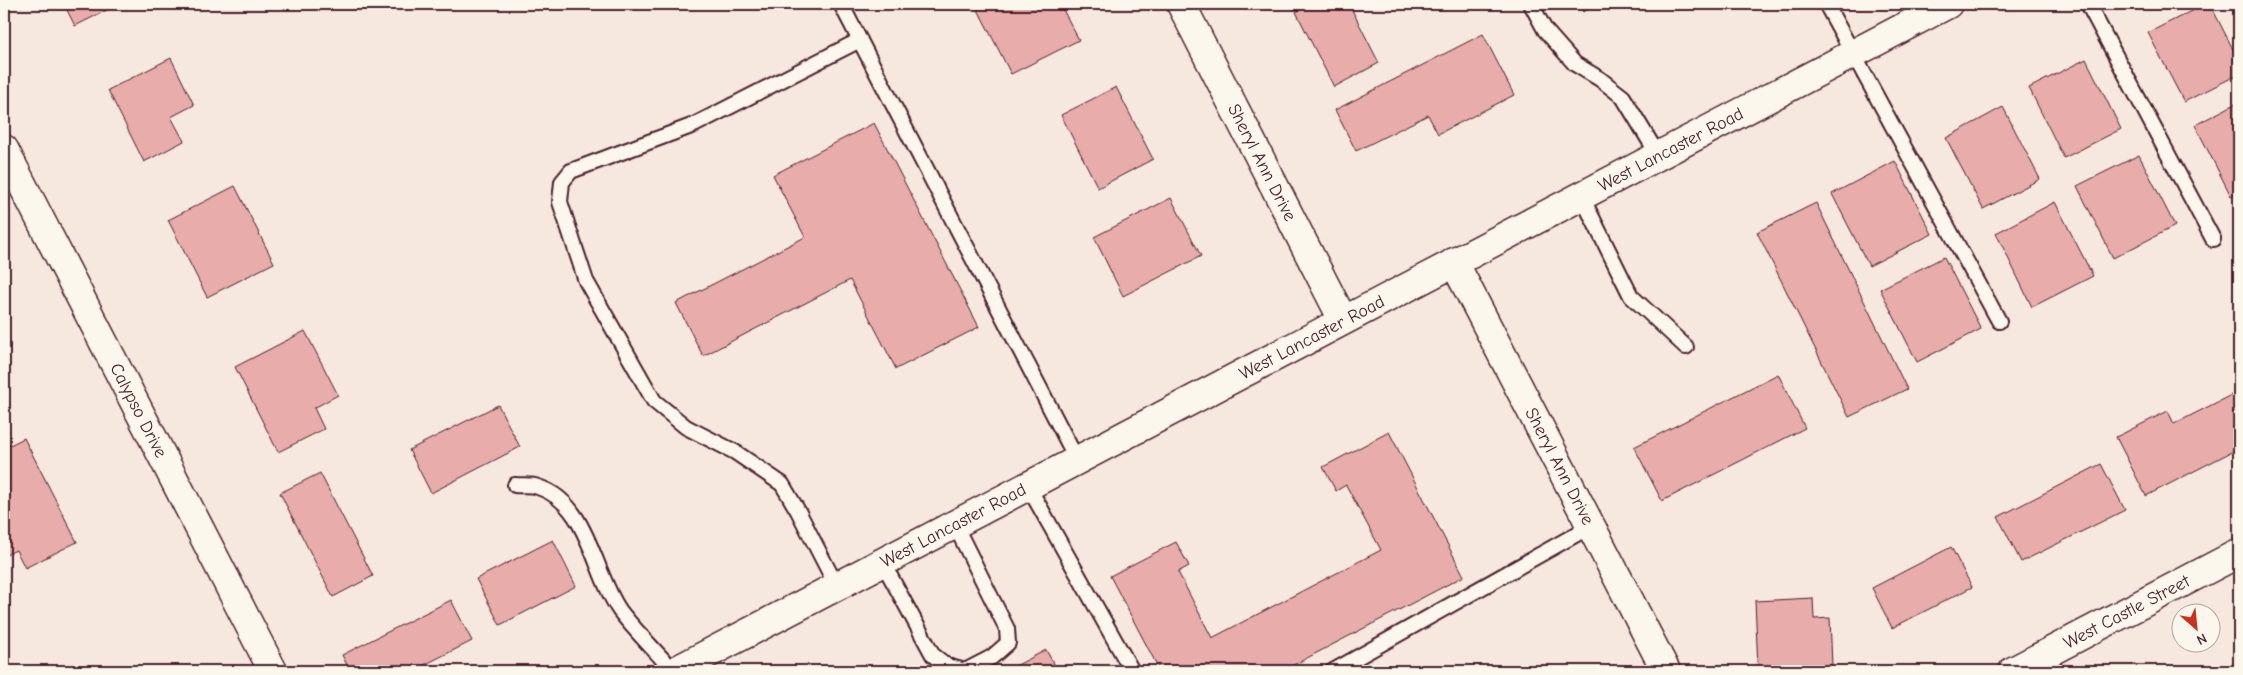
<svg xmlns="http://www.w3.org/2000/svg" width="2243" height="675" viewBox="0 0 2243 675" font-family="'Comic Neue',sans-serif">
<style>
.building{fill:#e8acab;stroke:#4a1f2b}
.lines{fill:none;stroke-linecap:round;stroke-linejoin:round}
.service-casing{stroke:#4a1f2b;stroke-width:18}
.minor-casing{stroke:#4a1f2b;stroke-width:31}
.tertiary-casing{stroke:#4a1f2b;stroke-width:31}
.service{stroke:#fbf7ec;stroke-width:14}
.minor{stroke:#fbf7ec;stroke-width:28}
.tertiary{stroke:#fbf7ec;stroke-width:28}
.labels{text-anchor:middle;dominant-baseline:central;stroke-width:4;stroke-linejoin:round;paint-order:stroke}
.street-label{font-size:18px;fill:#4a1f2b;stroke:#fbf7ec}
</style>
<rect width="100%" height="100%" fill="#f7e8df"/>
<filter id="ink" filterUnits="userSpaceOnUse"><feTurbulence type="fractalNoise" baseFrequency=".02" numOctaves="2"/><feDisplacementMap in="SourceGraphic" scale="10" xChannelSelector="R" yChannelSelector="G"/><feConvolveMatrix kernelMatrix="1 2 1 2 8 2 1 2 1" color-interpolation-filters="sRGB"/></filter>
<g filter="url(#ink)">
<path class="building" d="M64 4H114L115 6 75 26Z
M975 4H1060L1079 40 1011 74Z
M1311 4H1349L1379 63 1334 87 1296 12Z
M1579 4H1598L1583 12Z
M2205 4H2210L2239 61V74L2184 102 2148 33Z
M1483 34 1514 95 1438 134 1428 115 1356 151 1335 110Z
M171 58 194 105 171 117 184 141 144 162 108 90Z
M2086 59 2121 129 2064 158 2029 88Z
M1116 87 1153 159 1098 188 1061 115Z
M2239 102V192L2231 196 2195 125Z
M2003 107 2040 179 1983 209 1946 138Z
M874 123 979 327 896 369 850 280 703 356 676 303 805 237 773 175Z
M2139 155 2175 226 2113 258 2077 186Z
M1895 161 1932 234 1869 266 1832 194Z
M235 186 274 263 207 297 168 220Z
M1171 198 1201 256 1123 296 1094 237Z
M2055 202 2093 276 2032 307 1996 233Z
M1816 203 1907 389 1849 417 1757 232Z
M1944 257 1981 329 1917 362 1880 289Z
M305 331 338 395 314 408 324 429 278 452 235 367Z
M1778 374 1805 428 1662 501 1634 447Z
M2239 391V448L2146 496 2116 437 2168 411 2174 424Z
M498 405 520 447 431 493 409 450Z
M4 423 9 432 4 435Z
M1389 432 1464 576 1282 671H1160L1110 576 1176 542 1189 566 1178 572 1212 638 1381 550 1346 485 1336 491 1323 467Z
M24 438 77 542 25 568 16 550 4 556V448Z
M2101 464 2125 510 2021 562 1998 517Z
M320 473 373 576 333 597 280 493Z
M553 540 576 586 500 625 476 579Z
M1951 547 1972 587 1892 628 1872 588Z
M1813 598 1814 619 1830 618 1832 665 1758 668 1755 601Z
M451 600 472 641 412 671H350L342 655Z
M1046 650 1058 671H1006Z"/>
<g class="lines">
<g class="service-casing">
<path id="service" d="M841 4 1077 460
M1531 4 1545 30 1575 64 1600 79 1623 97 1658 155
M1826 4 1999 321
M2088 4 2213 239
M1581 195 1631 296 1686 347
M515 485C522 486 531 484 538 487 589 503 593 573 620 611 636 632 656 651 673 671
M1028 486 1132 671
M883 563 933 655 947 666 965 671 992 657 1008 643 1007 629 955 525
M837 587 798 511 782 484 735 452 686 427 654 401 586 281 560 202 562 182 571 171 694 125 860 40
M1333 671 1591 526"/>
</g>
<g class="minor-casing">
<g id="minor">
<path id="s1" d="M1454 262 1666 671"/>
<path id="s2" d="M2013 671 2239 553"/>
</g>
</g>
<g class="tertiary-casing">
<g id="tertiary">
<path id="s3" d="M1181 4 1343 320"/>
<path id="s4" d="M4 149 273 671"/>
<path id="s5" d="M675 671 1948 4"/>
</g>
</g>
<use href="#service" class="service"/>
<use href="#minor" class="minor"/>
<use href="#tertiary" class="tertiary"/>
</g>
</g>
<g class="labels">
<g class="street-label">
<text stroke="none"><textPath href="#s5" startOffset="1124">West Lancaster Road</textPath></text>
<text stroke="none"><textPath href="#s3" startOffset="178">Sheryl Ann Drive</textPath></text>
<text stroke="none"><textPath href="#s5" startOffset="719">West Lancaster Road</textPath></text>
<text stroke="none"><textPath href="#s4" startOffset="294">Calypso Drive</textPath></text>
<text stroke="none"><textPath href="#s1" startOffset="230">Sheryl Ann Drive</textPath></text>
<text stroke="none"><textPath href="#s5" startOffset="314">West Lancaster Road</textPath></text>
<text stroke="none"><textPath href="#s2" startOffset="128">West Castle Street</textPath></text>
</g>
</g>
<rect width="2243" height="675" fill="none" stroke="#fbf7ec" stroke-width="20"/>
<rect x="10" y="10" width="2223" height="655" fill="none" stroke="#4a1f2b" stroke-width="2" filter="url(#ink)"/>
<g transform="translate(2196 628) rotate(153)"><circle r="24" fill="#fbf7ec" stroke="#b4a19f"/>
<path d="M0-4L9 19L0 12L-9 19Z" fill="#c8321e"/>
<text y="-8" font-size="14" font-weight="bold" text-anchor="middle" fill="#4a1f2b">N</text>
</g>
</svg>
